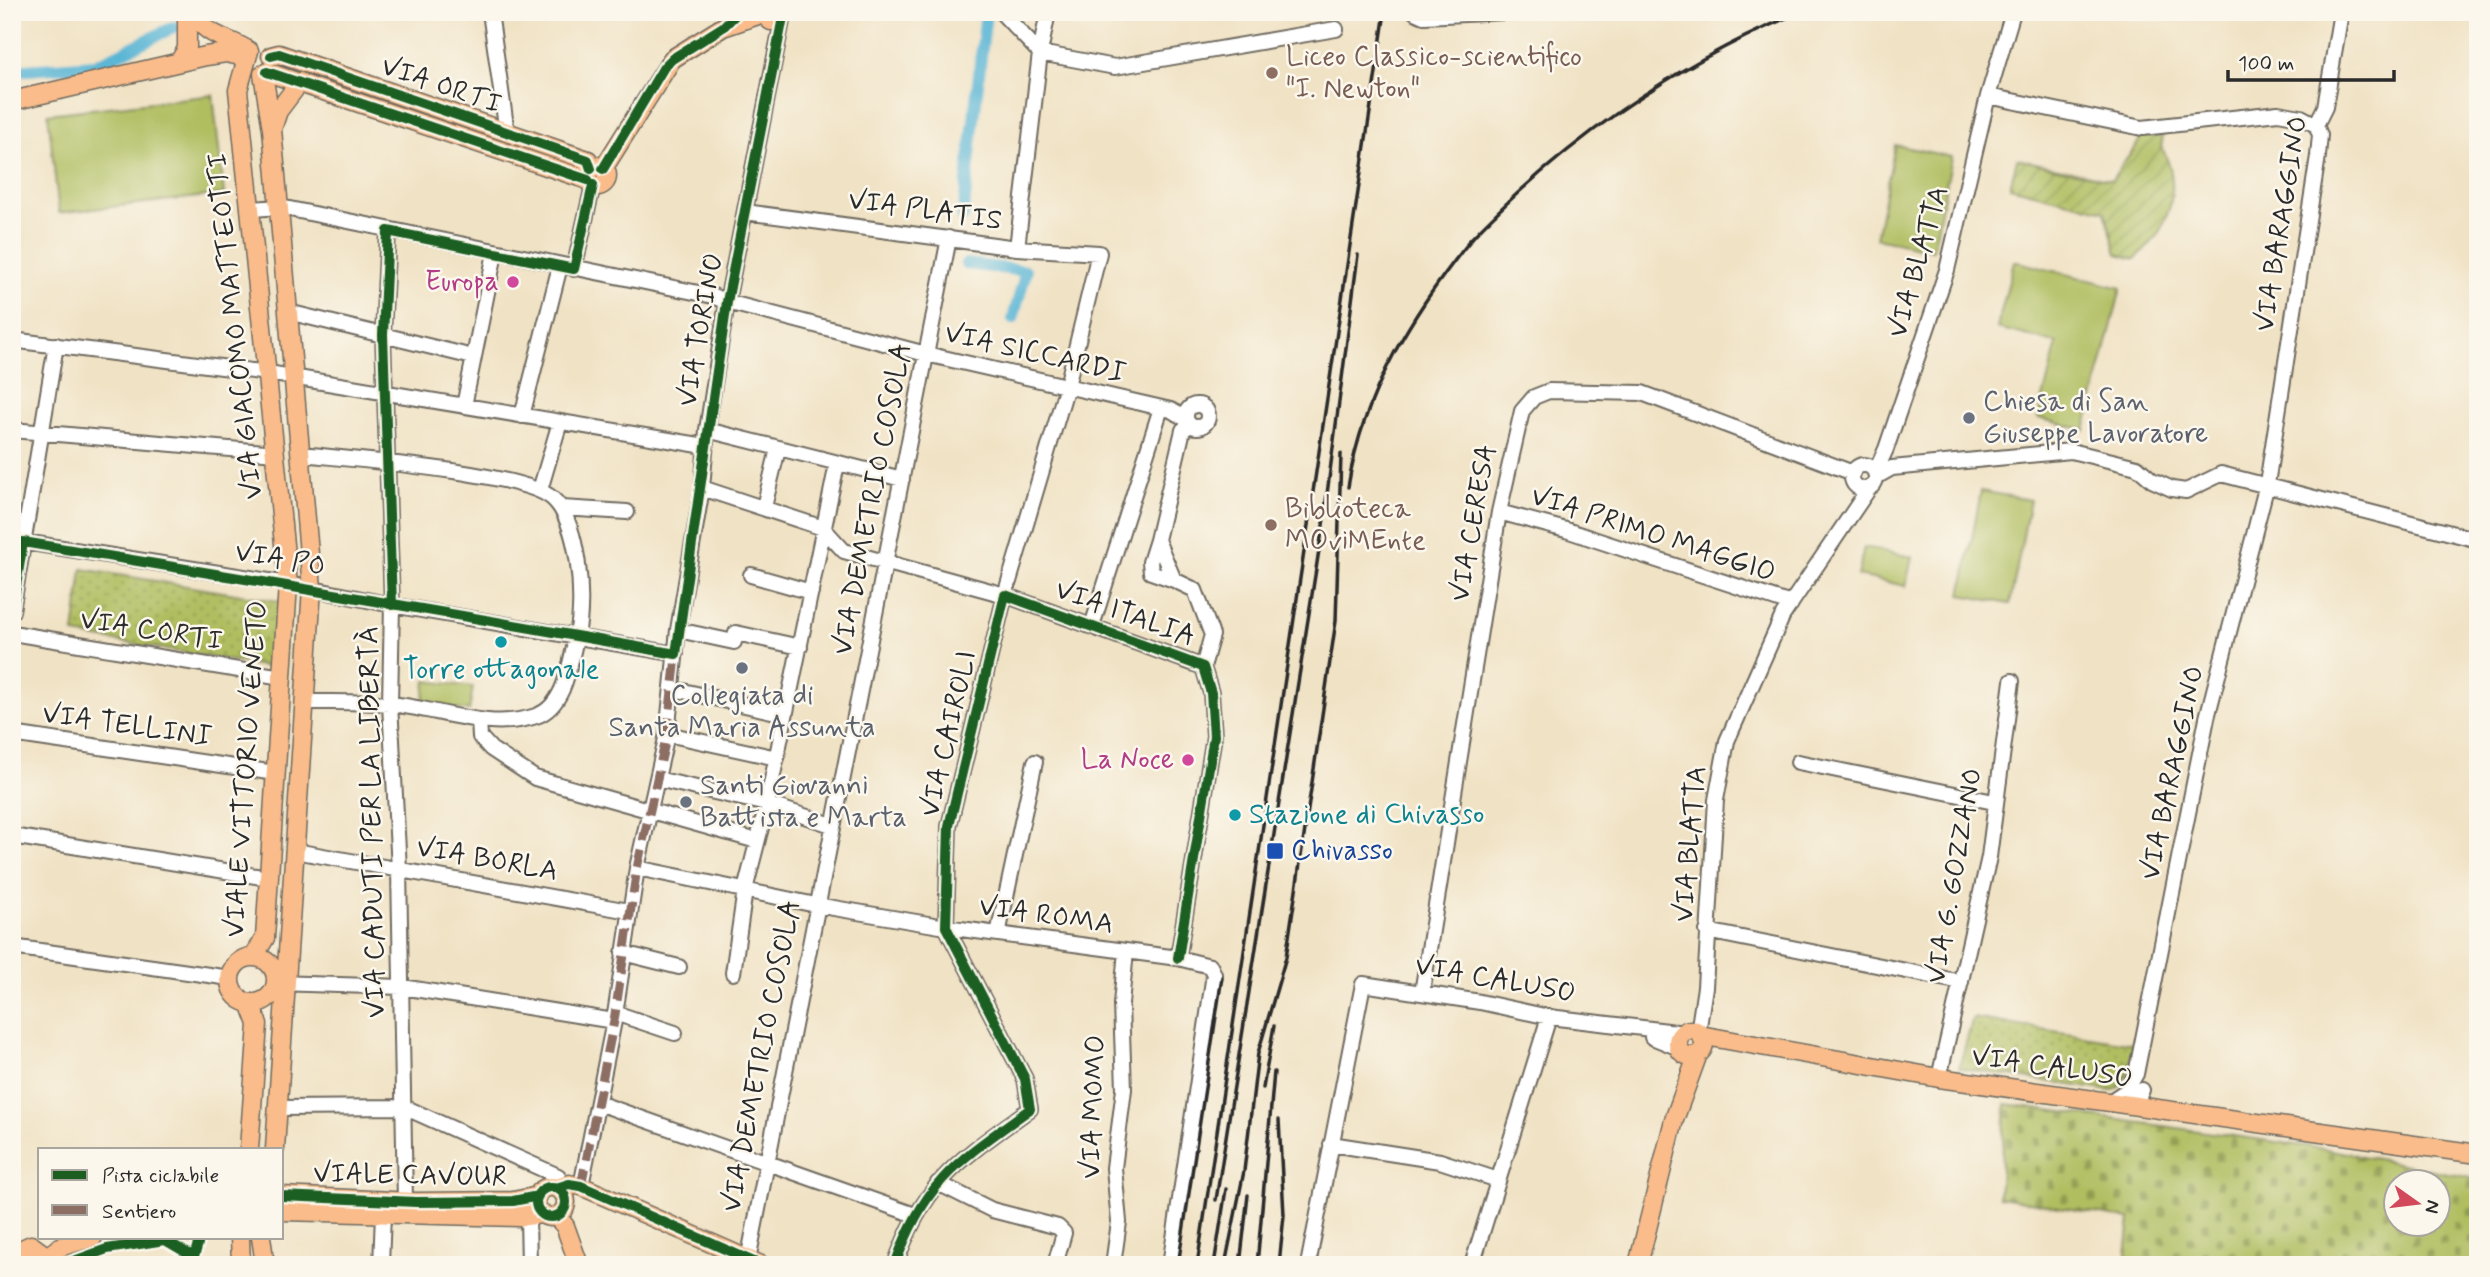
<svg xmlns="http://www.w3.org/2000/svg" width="2490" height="1277" viewBox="0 0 2490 1277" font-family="Mynerve,sans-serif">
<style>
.grass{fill:url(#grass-dots);stroke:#6e7446;stroke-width:2}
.cemetery{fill:url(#cemetery-stones);stroke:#6e7446;stroke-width:2;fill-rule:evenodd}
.garden{fill:url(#garden-furrows);stroke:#6e7446;stroke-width:2}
.pitch{fill:#b0be60;stroke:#6e7446;stroke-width:2}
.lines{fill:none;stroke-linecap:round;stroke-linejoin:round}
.canal{stroke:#56b4d4;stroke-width:12}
.minor-casing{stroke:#706b61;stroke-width:18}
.major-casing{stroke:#706b61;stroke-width:21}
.minor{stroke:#fff;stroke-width:14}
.major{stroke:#f9bc8a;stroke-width:18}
.rail{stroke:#2b2b2b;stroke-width:3.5}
.quiet{stroke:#8d6e63;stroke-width:9;stroke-dasharray:18 9;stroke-linecap:butt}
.cycleway-casing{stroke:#fbf7ec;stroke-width:15}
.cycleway{stroke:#1b5e20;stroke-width:10}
.education-dot{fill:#8d6e63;stroke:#fbf7ec;stroke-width:2.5}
.hotel-dot{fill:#d1479c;stroke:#fbf7ec;stroke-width:2.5}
.worship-dot{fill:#6b7280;stroke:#fbf7ec;stroke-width:2.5}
.culture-dot{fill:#0f9aa8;stroke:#fbf7ec;stroke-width:2.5}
.transit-dot{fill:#1a4fb4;stroke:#fbf7ec;stroke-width:2.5}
.labels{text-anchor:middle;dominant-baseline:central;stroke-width:5;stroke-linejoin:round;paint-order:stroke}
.education-label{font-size:28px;fill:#785e54;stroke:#fbf7ec;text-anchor:start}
.street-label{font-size:28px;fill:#2b2b2b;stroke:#fbf7ec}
.hotel-label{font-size:28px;fill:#b23c85;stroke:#fbf7ec;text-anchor:end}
.worship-label{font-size:28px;fill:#5b616d;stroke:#fbf7ec;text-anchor:start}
.culture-label{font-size:28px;fill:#0d838f;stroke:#fbf7ec}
.transit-label{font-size:28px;fill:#164399;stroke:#fbf7ec;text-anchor:start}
</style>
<defs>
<pattern id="grass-dots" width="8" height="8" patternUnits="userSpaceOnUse" patternTransform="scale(1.75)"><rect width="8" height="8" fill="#b0be60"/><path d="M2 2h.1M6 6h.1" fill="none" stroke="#8f9b4f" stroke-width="1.8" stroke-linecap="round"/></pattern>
<pattern id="cemetery-stones" width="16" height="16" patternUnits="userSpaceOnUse" patternTransform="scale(1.75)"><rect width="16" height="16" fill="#b0be60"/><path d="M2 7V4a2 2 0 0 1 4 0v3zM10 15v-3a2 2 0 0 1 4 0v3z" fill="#8f9b4f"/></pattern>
<pattern id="garden-furrows" width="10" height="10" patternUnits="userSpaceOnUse" patternTransform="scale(1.75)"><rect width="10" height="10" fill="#b0be60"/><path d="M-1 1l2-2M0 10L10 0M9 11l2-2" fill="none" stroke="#8f9b4f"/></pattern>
</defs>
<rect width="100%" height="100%" fill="#fbf7ec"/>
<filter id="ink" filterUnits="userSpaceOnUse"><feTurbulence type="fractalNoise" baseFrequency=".0143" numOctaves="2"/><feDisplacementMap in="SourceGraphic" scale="14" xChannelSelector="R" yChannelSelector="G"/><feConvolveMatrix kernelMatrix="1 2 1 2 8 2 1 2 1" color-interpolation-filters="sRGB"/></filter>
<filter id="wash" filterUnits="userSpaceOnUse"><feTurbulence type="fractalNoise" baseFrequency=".00686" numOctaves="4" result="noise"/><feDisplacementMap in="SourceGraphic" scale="28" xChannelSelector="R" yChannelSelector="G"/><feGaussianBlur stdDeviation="1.57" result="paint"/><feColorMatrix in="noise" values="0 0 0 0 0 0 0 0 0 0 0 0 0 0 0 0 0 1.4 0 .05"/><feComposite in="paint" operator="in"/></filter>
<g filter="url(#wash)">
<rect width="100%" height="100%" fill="#f0e2c4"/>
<path class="grass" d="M82 569 284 602 281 669 74 634Z
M1973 1018 2134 1044C2130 1060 2130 1085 2111 1091L1959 1068Z"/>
<path class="cemetery" d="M2006 1104 2326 1149 2478 1179V1265H2125L2130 1219 1999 1197ZM2396 1182H2438V1224H2396Z"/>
<path class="garden" d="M2141 136H2163C2159 150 2169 158 2171 172 2177 206 2161 238 2135 259L2117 254 2105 211 2010 187 2017 159 2112 180C2119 166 2138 148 2141 136Z"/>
<path class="pitch" d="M213 95 224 194 59 213 48 114Z
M1895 145 1952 157 1933 250 1876 238Z
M2014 261 2121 288 2085 430 2038 418 2057 343 1997 328Z
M1981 491 2030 500 2010 604 1961 595Z
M1864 547 1912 557 1906 586 1858 576Z
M426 681 473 687 469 711 423 705Z"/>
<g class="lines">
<path class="canal" d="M12 71 96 65 174 27
M963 217 986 12
M966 264 1026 271 1013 319"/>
</g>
</g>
<g filter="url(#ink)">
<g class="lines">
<g class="minor-casing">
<path id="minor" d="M490 12 507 133
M1001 12 1040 53 1115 67 1336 29
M1415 12 1424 16 1505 12
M1988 96 2142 128 2278 113 2301 117 2316 125
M2316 125 2325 107 2341 12
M252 209 280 207 713 296 727 302 926 354 1171 410 1186 419
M745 212 1017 248 1099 253 1067 386 1005 595 949 826 946 927 1025 1079 1030 1109C961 1159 924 1180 895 1265
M388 231 383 335 392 605 390 704 399 869 405 1202
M1017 248 1040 53 1048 12
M574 269 593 185
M288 312 473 357
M12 340 268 373 705 446
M1186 416a11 11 0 1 1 22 0a11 11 0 1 1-22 0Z
M464 406 495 253
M522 416 560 266
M1190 425 1183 430 1157 540 1174 580 1195 590 1212 635 1203 667
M12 430 276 453
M707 430 902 479
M301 454C348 459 522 472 552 498 579 521 585 600 577 634 570 661 566 706 536 716 488 732 438 708 389 704 361 701 332 702 304 702
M1852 477a12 12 0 1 1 24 0a12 12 0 1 1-24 0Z
M1875 473 1886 449 1947 270 1988 96 2013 12
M1876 477 1892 468 2071 451 2137 467 2152 480 2172 489 2186 491 2221 474 2478 540
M702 488 823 528
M540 490 560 422
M764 507 778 449
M562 508 627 512
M1499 512 1566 530 1791 604
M823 528 844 551 1005 595 1203 667 1211 693 1214 736 1178 958
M12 540 288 584 392 605 676 654
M1157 540 1150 562 1151 572 1174 580
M751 575 811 592
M12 611 56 345
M1092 626 1161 408
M678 630 734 642 736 633 800 647
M12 633 282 677
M674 689 785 714
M479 720 480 737 491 749 535 778 757 841
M12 734 275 773
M667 734 777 758
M1798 762 1994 802
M657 779 767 804 832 825
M12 836 268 878
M295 851 629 911
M637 868 816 905 946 927 1178 958 1210 966 1214 974 1170 1265
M1707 931 1961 982
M998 934 1035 762
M12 947 230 978
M623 953 679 967
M733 973 745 890 767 804 837 464
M276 983 402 987 614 1021
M1422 993 1499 512 1522 411 1534 397 1549 391 1642 393 1853 473
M615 1013 675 1033
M1698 1033 1705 987 1716 800 1727 741 1783 615 1870 487
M1652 1037 1679 1048
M1939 1078 1989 857 2012 681
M2132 1099 2135 1106 2142 1090
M598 1103 915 1215
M2108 1103 2126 1091 2136 1074 2207 718 2267 484 2318 156 2320 135 2316 125
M278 1108 404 1107 558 1176
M1331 1144 1440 1161 1498 1180
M938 1183 992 1210 1058 1227 1064 1233 1055 1265
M581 1186 614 1021 637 868 667 734 678 630 702 488 707 430 727 302 783 16
M528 1217 529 1265
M381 1265 383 1214
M747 1265 949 238
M1113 1265 1119 1222 1114 1168 1124 1089 1121 1004 1126 951
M1308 1265 1363 984 1480 1002 1549 1017 1685 1033
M1472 1265 1549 1017"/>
</g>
<g class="major-casing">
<path id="major" d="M194 12C204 37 229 37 249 51L238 90 288 584 265 938 254 956
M760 12 771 21 777 19 784 12
M271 56 279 54 588 160 591 169
M179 62 187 49V12
M267 72 588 180
M263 74 272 129 312 588 275 1149
M12 101 206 56 226 53 245 57
M272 129 278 111 300 82
M587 176a10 10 0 1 1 20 0a10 10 0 1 1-20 0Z
M603 169 672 59 723 27 761 14
M230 980a23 23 0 1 1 46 0a23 23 0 1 1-46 0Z
M1678 1043a13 13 0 1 1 26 0a13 13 0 1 1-26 0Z
M1700 1035 1939 1078 2478 1154
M249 1149 258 1024 250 1003
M536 1202a15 15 0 1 1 30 0a15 15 0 1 1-30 0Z
M556 1188 569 1184 581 1186 761 1265
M282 1196 416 1202 513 1201 538 1196
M282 1211 518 1217 542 1214
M556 1216 565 1226 579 1265
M240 1237 241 1265
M261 1237 265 1265
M43 1260 60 1247 93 1237
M16 1265 18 1251 31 1245 42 1253V1265
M1638 1265 1674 1120 1698 1054"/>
</g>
<use href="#minor" class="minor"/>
<use href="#major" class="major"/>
<path class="rail" d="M1467 243C1559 146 1676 62 1801 12
M1348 487C1363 391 1414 310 1474 236
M1263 1088 1274 1026
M1279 1120 1284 1215 1279 1265
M1216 1200 1323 525 1358 255
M1178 1265 1222 977
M1197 1265 1385 12
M1214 1265 1226 1189
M1225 1265 1244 1171 1258 1053 1286 957 1336 621 1341 454
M1240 1265 1248 1195
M1257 1265 1274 1072"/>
<path class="quiet" d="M581 1186 614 1021 637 868 667 734 677 649"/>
<g class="cycleway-casing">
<path id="cycleway" d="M271 56 279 54 588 160 591 169
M267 72 588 180
M603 169 664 67 672 59 723 27 738 12
M392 605 383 335 388 231 574 269 593 185
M12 611 23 542C241 578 459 614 676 654L727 302 784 12
M536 1202a15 15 0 1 1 30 0a15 15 0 1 1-30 0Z
M556 1188 569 1184 581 1186 761 1265
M282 1196 416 1202 513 1201 538 1196
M63 1265 107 1249 165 1240 194 1257 200 1237
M895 1265C924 1180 961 1159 1030 1109L1025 1079 946 927 949 826 1005 595 1203 667 1211 693 1214 736 1178 958"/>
</g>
<use href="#cycleway" class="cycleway"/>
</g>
</g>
<g class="education-dot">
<circle cx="1272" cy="73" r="7"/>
<circle cx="1271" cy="525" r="7"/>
</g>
<g class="hotel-dot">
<circle cx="513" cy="282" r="7"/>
<circle cx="1188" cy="760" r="7"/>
</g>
<g class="worship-dot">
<circle cx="1969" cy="418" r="7"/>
<circle cx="742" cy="668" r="7"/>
<circle cx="686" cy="802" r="7"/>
</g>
<g class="culture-dot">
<circle cx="501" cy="642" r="7"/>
<circle cx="1235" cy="815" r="7"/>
</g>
<rect class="transit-dot" x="1266" y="842" width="18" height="18" rx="3.5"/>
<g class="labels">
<g class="education-label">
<text x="1286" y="57">Liceo Classico-scientifico<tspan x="1286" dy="32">"I. Newton"</tspan></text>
<text x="1285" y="509">Biblioteca<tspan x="1285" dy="32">MOviMEnte</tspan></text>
</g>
<g class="street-label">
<text transform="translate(441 86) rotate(19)">VIA ORTI</text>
<text transform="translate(925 211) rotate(8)">VIA PLATIS</text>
<text transform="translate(2282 224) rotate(-81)">VIA BARAGGINO</text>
<text transform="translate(1919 262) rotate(-74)">VIA BLATTA</text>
<text transform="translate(236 326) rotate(-96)">VIA GIACOMO MATTEOTTI</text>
<text transform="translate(701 330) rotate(-80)">VIA TORINO</text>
<text transform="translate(1035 354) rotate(13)">VIA SICCARDI</text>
<text transform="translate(873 499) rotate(-79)">VIA DEMETRIO COSOLA</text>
<text transform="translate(1474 523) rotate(-80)">VIA CERESA</text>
<text transform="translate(1653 535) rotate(18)">VIA PRIMO MAGGIO</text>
<text transform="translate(280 560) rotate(10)">VIA PO</text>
<text transform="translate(1125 614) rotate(20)">VIA ITALIA</text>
<text transform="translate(151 631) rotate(9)">VIA CORTI</text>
<text transform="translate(127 726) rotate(8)">VIA TELLINI</text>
<text transform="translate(949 734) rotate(-77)">VIA CAIROLI</text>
<text transform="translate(247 769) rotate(-86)">VIALE VITTORIO VENETO</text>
<text transform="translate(2173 773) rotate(-78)">VIA BARAGGINO</text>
<text transform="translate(373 822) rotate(-91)">VIA CADUTI PER LA LIBERTÀ</text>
<text transform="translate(1691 844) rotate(-85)">VIA BLATTA</text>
<text transform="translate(487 860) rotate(10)">VIA BORLA</text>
<text transform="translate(1955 876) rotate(-80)">VIA G. GOZZANO</text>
<text transform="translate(1046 916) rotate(8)">VIA ROMA</text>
<text transform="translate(1495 980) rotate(10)">VIA CALUSO</text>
<text transform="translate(762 1056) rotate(-79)">VIA DEMETRIO COSOLA</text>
<text transform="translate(2052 1068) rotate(8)">VIA CALUSO</text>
<text transform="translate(1094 1107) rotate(-88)">VIA MOMO</text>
<text transform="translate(410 1176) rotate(1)">VIALE CAVOUR</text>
</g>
<g class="hotel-label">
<text x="499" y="282">Europa</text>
<text x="1174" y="760">La Noce</text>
</g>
<g class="worship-label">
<text x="1983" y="402">Chiesa di San<tspan x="1983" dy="32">Giuseppe Lavoratore</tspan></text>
<text x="742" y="696" text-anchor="middle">Collegiata di<tspan x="742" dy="32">Santa Maria Assunta</tspan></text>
<text x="700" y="786">Santi Giovanni<tspan x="700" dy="32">Battista e Marta</tspan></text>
</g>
<g class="culture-label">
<text x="501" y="670">Torre ottagonale</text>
<text x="1249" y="815" text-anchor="start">Stazione di Chivasso</text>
</g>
<g class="transit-label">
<text x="1291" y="851">Chivasso</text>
</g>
</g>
<rect width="2490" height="1277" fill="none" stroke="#fbf7ec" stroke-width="42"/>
<rect x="38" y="1148" width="245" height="91" fill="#fbf7ec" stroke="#a8a59f" stroke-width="2"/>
<rect x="52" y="1170" width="35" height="10" fill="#1b5e20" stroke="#a8a59f" stroke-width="2"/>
<text x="102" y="1182" font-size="21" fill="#2b2b2b">Pista ciclabile</text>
<rect x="52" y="1205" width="35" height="10" fill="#8d6e63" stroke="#a8a59f" stroke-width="2"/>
<text x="102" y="1218" font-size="21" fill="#2b2b2b">Sentiero</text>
<g transform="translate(2417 1203) rotate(104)"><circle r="33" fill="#fbf7ec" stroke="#a8a59f" stroke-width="2"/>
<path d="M0-5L12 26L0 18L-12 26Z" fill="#d1495b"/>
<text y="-10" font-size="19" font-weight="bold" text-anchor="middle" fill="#2b2b2b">N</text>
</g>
<path d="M2228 70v10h166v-10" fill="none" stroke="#2b2b2b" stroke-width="3.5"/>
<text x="2238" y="70" font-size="21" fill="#2b2b2b" stroke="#fbf7ec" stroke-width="5" paint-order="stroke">100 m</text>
</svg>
